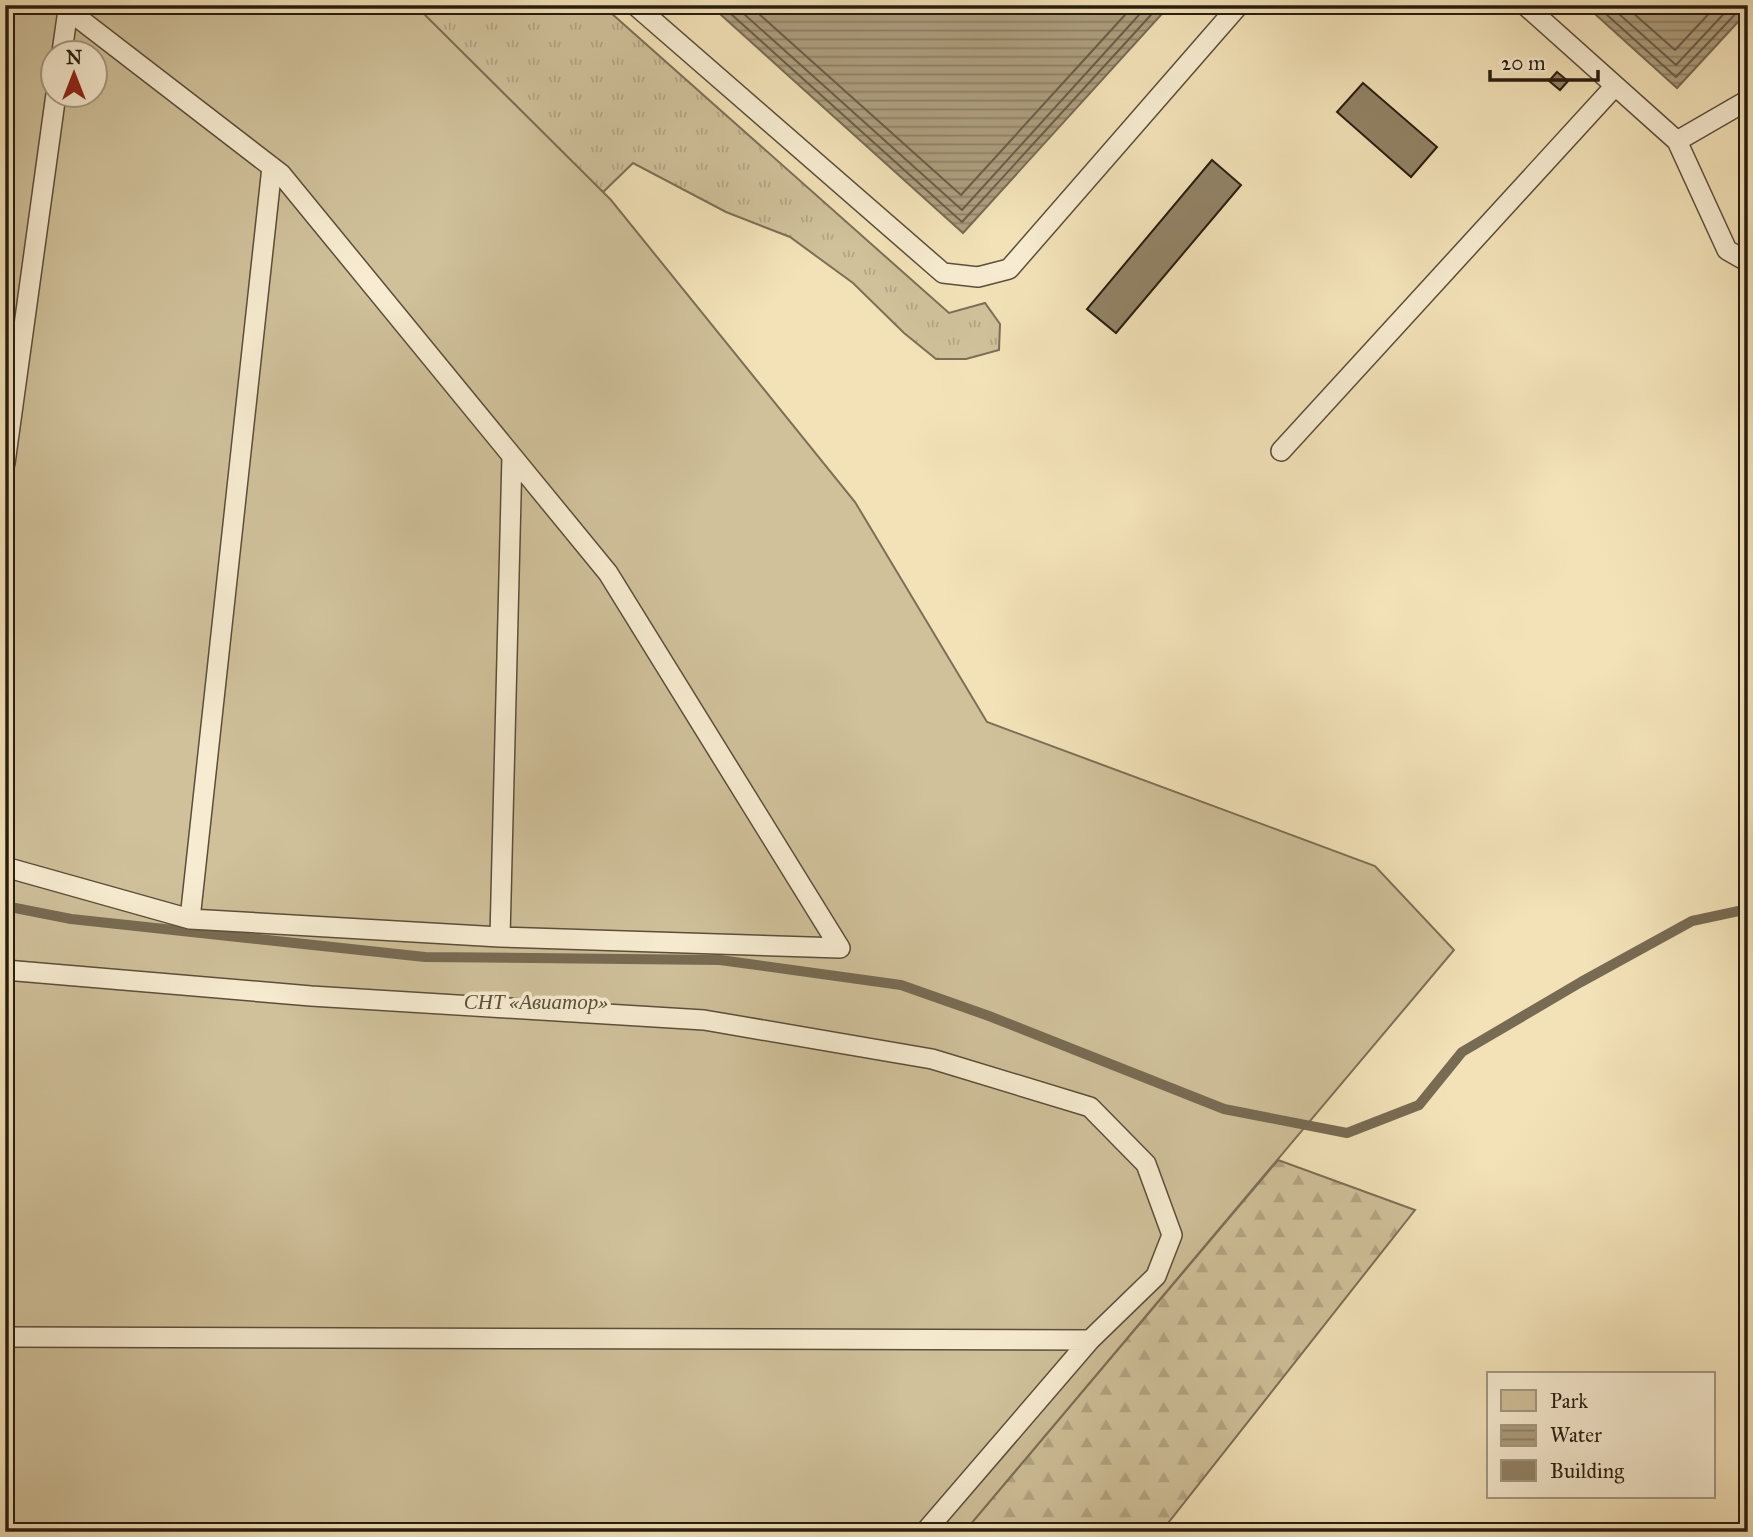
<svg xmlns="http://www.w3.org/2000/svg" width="1753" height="1537" viewBox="0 0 1753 1537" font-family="'IM FELL Great Primer',serif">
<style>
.grass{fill:url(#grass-tufts);stroke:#7c6f56;stroke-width:2}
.forest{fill:url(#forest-firs);stroke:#7c6f56;stroke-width:2}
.green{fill:#d0c19b;stroke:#7c6f56;stroke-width:2;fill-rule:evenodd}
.water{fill:url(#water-rules);stroke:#786b53;stroke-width:2}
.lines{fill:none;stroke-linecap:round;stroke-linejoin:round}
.shore{stroke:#6b5e48;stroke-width:2}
.stream{stroke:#786b53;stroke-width:10}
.building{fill:#928367;stroke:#281d10;stroke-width:2}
.lane-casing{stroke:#5b4e3a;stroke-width:22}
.lane{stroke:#f7ecd1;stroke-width:19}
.labels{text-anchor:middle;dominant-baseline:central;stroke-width:7;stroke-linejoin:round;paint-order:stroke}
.park-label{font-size:21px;font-style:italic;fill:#5a4e3a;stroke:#f7ecd1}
</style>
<defs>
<pattern id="grass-tufts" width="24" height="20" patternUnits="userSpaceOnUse" patternTransform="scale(1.75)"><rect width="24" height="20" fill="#d0c19b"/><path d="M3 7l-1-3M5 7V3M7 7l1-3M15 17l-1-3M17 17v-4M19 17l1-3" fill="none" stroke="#b3a584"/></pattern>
<pattern id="forest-firs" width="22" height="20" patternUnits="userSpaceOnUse" patternTransform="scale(1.75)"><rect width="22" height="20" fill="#d0c19b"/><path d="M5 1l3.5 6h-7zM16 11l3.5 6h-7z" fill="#b3a584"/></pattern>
<pattern id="water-rules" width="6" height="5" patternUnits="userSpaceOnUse" patternTransform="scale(1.75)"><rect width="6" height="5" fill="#ae9f7f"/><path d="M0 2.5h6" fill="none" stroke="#8e8167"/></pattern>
</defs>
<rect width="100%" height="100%" fill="#f3e2b8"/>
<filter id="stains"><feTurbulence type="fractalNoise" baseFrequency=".00286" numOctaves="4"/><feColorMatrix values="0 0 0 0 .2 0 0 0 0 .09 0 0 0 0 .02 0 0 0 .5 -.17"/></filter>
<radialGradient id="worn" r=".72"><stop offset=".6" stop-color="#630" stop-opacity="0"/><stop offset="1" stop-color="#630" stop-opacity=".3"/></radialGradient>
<path class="grass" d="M408 5H602L949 313 985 303 1000 324 999 350 966 359H936L904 333 853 283 790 237 726 212 633 163 598 197Z"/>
<path class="forest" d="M1278 1160 1415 1210 1161 1532H964Z"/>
<path class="green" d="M5 5H415L611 200 855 502 987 722 1375 866 1454 950 964 1532H5ZM52 52H94V94H52Z"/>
<path class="water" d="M710 5H1170L963 233Z
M1585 5H1748V11L1677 88Z"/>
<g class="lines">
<path class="shore" d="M721 5 962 222 1160 5
M734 5 962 210 1148 5
M749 5 961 195 1134 5
M1596 5 1676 77 1740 9 1748 7
M1609 5 1676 65 1732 5
M1624 5 1675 50 1717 5"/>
<path class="stream" d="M5 906 71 919 425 957 720 960 901 985 989 1016 1224 1109 1347 1133 1419 1105 1462 1052 1581 982 1692 921 1748 909"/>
</g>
<path class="building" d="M1557 72 1568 81 1560 90 1549 81Z
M1363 83 1437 147 1411 177 1337 112Z
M1212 160 1241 185 1116 333 1087 309Z"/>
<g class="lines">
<g class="lane-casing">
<path id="lane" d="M68 5V10L281 174 608 573 840 948
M635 5 943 273 978 277 1009 269 1239 5
M1525 5 1677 141 1727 250 1748 262
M62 52 68 10
M1677 141 1748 100
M1281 451 1615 86
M5 463 56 94
M5 867 190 919 500 937 840 948
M190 919 272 167
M500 937 512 456
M5 970 311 996 704 1020 932 1059 1090 1107 1146 1164 1172 1235 1156 1276 1090 1340 925 1532
M5 1337 1090 1340"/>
</g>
<use href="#lane" class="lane"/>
</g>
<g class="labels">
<g class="park-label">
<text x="536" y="1002">СНТ «Авиатор»</text>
</g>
</g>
<rect width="1753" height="1537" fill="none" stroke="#f3e2b8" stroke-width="28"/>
<rect x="7" y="7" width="1739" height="1523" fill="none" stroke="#281d10" stroke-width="3.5"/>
<rect x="14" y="14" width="1725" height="1509" fill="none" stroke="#281d10" stroke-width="2"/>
<rect x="1487" y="1372" width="228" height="126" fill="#f7ecd1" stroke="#a49984" stroke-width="2"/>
<rect x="1501" y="1390" width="35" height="21" fill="#d0c19b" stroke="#a49984" stroke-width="2"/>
<text x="1550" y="1408" font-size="21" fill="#281d10">Park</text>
<rect x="1501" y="1425" width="35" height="21" fill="url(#water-rules)" stroke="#a49984" stroke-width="2"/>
<text x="1550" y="1442" font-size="21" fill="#281d10">Water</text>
<rect x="1501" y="1460" width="35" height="21" fill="#928367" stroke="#a49984" stroke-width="2"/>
<text x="1550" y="1478" font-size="21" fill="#281d10">Building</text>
<g transform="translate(74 74)"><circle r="33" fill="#f7ecd1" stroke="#a49984" stroke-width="2"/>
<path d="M0-5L12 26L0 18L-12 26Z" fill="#8f2418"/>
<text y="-10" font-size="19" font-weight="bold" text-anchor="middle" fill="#281d10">N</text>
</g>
<path d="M1490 70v10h108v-10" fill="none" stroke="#281d10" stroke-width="3.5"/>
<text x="1501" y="70" font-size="21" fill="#281d10" stroke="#f7ecd1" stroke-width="5" paint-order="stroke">20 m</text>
<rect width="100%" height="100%" filter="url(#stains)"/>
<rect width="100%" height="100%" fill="url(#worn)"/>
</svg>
